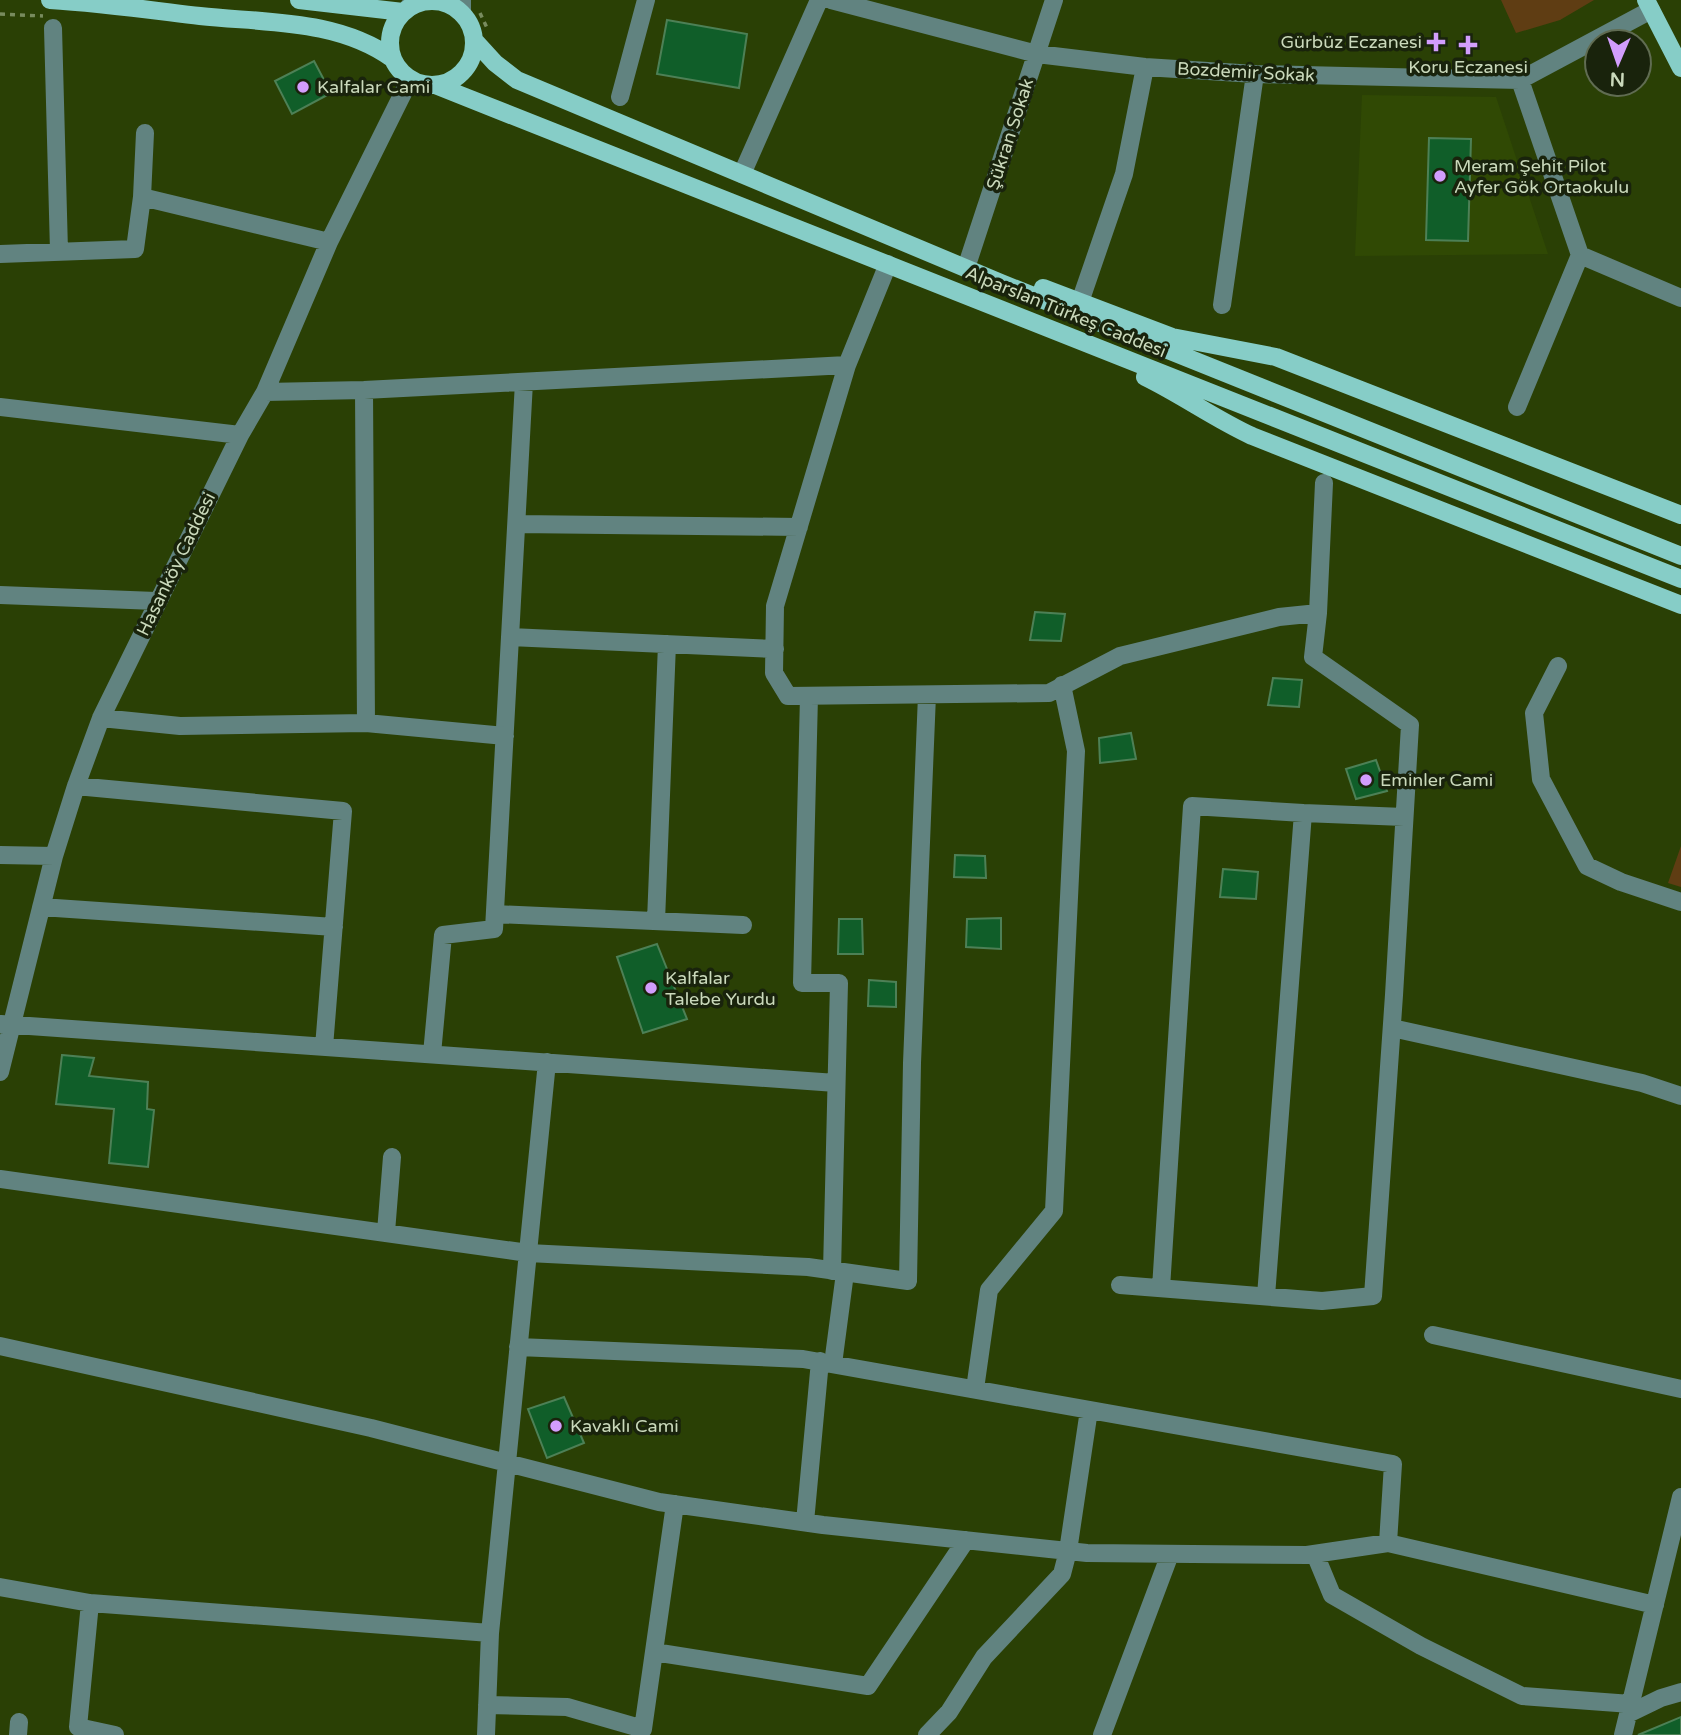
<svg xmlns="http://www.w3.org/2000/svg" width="1681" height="1735" viewBox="0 0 1681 1735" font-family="'Varela Round',sans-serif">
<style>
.built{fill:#304904}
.green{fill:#5f3d13}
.building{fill:#105e29;stroke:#4d8056;stroke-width:2}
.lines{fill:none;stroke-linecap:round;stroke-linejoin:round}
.path{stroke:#788b5e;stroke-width:3.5;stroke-dasharray:5 5;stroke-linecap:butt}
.minor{stroke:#618380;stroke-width:18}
.major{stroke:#86cdc7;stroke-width:18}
.poi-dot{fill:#d29dfd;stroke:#19230c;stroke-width:2.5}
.labels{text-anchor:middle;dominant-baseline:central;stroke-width:7;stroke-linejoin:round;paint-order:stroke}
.poi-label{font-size:18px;fill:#cad9bb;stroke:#19230c;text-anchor:start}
.street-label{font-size:18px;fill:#cad9bb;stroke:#19230c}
</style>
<rect width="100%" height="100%" fill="#2a4005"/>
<path class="built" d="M1362 95 1496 97 1548 254 1355 256Z"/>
<path class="green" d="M1501 0H1594L1560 20 1516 33Z
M1681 846V887L1668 883Z"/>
<path class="building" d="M667 20 747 34 739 88 657 74Z
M314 61 331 93 292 114 275 81Z
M1429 138 1471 139 1468 241 1426 240Z
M1035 612 1065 614 1061 641 1030 640Z
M1273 678 1302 680 1299 707 1268 705Z
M1131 733 1136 759 1100 763 1099 738Z
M1376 760 1387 791 1356 799 1346 769Z
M955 855 985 856 986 878 954 877Z
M1223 869 1258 872 1256 899 1220 897Z
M1001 918V949L966 947 967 919Z
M839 919H862L863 954H838Z
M657 944 687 1019 643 1033 617 957Z
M869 980 896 982V1007L868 1006Z
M62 1055 94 1058 89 1076 148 1082 147 1109 154 1110 148 1167 109 1163 114 1109 56 1104Z
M564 1397 584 1443 547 1458 528 1409Z
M1681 1717V1735H1638Z"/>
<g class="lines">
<path class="path" d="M480 13 487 28
M0 14 43 16"/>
<path class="minor" d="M462 0V14
M831 0 1037 54 1145 67 1255 74 1520 80 1651 10
M408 8 414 0
M53 28 59 251
M620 97 646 0
M742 174 819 0
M142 197 145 133
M0 254 135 249 142 197 329 242
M1580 255 1681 298
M888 264 847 365 775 606 774 673 788 696 1049 693 1120 656 1279 617 1318 613 1324 483
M966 268 1054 0
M1080 302 1124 174 1145 67
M1222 305 1255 74
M364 390 366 723
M265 392 364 390 847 365
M0 407 240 435
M1517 407 1580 255 1520 80
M517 524 799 527
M0 595 156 601
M510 637 775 649
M1558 666 1534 713 1541 779 1587 866 1621 882 1681 902
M809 696 802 983H839L832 1271
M101 718 180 726 366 723 505 736
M76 786 343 811 324 1047
M0 855 54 856
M41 907 334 927
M495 914 743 925
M656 921 667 644
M1 1024 836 1083
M1392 1028 1642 1083 1681 1096
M432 1054 443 935 494 929 524 382
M0 1072 54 856 76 786 101 718 240 435 265 392 329 242 410 79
M0 1179 528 1253 808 1267 908 1281 912 1063 927 695
M386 1232 392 1157
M1120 1285 1322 1301 1373 1296 1394 995 1410 725 1313 657 1318 613
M1161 1288 1192 806 1303 813 1404 817
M1266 1296 1303 813
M1433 1335 1681 1389
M0 1346 371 1428 659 1502 823 1525 1087 1553 1307 1555 1388 1543 1655 1605
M518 1347 803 1359 1393 1464 1388 1543
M833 1364 845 1273
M975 1389 989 1290 1054 1211 1076 751 1062 685
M805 1522 820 1361
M1315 1554 1332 1595 1421 1646 1522 1696 1631 1704
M0 1587 90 1603 490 1633
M90 1603 78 1727 115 1735
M654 1652 868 1686 966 1540
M487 1705 567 1707 643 1729 675 1504
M1628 1714 1661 1698 1681 1692
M18 1735 19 1722
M486 1735 490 1633 547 1062
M927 1735 949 1712 984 1657 1062 1574 1068 1551 1089 1410
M1102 1735 1170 1554
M1623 1735 1681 1497"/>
<path class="major" d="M50 0C100 3 150 10 200 16 265 23 338 19 393 59
M299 0 403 12
M1646 0 1681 68
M390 43a42 42 0 1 1 84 0a42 42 0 1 1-84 0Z
M474 40 495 63 517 80 1001 283 1681 556
M435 85 1681 579
M1043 288 1172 337 1276 357 1681 515
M1145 377C1182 395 1215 419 1252 436L1681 605"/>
</g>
<g class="poi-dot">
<path d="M1432.5 31.5h7v7h7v7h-7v7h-7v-7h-7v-7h7z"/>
<path d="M1464.5 34.5h7v7h7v7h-7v7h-7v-7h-7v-7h7z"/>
<circle cx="303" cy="87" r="7"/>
<circle cx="1440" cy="176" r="7"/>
<circle cx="1366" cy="780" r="7"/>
<circle cx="651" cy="988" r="7"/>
<circle cx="556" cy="1426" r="7"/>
</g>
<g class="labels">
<g class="poi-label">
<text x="1422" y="42" text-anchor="end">Gürbüz Eczanesi</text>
<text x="1468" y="67" text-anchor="middle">Koru Eczanesi</text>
<text x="317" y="87">Kalfalar Cami</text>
<text x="1454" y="166">Meram Şehit Pilot<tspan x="1454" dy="21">Ayfer Gök Ortaokulu</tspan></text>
<text x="1380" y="780">Eminler Cami</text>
<text x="665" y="978">Kalfalar<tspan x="665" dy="21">Talebe Yurdu</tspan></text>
<text x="570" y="1426">Kavaklı Cami</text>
</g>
<g class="street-label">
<text transform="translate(1246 72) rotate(3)">Bozdemir Sokak</text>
<text transform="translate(1010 134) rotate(-72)">Şükran Sokak</text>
<text transform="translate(1066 312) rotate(22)">Alparslan Türkeş Caddesi</text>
<text transform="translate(176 564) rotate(-64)">Hasanköy Caddesi</text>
</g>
</g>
<g transform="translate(1618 63) rotate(182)"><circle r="33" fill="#19230c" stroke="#606c52" stroke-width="2"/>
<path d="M0-5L12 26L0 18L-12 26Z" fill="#d29dfd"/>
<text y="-10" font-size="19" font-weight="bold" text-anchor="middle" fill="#cad9bb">N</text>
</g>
</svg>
